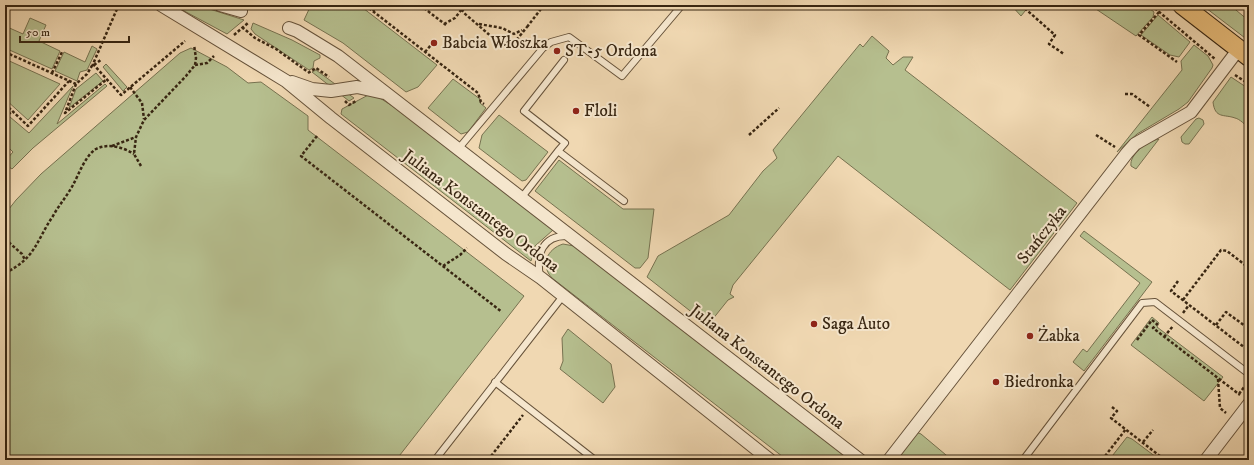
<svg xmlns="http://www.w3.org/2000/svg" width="1254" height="465" viewBox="0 0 1254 465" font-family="'IM FELL DW Pica',serif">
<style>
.green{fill:#b6bf8f;stroke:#777250}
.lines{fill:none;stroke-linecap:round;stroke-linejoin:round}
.lane-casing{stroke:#66523a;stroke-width:8}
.street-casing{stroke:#66523a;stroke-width:14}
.primary-casing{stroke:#382612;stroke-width:20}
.path{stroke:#382612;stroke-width:2.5;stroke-dasharray:3 2;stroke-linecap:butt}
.lane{stroke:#f5e6cd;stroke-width:6}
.street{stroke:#f5e6cd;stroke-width:12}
.primary{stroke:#e8bc79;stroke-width:18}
.poi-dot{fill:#8f2418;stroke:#f5e6cd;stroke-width:1.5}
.labels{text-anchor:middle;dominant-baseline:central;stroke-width:4;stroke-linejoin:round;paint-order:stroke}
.poi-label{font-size:17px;fill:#382612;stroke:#f5e6cd;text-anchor:start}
.street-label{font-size:17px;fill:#382612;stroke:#f5e6cd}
</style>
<rect width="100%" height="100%" fill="#f0d8b2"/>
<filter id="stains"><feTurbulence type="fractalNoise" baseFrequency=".005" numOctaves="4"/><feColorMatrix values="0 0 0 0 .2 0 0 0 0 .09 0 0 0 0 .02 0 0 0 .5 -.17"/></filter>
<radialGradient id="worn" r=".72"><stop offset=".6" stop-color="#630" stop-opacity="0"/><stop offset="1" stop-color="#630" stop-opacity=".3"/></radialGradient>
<path class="green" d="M173 5H197L244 20 227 34Z
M311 5H359L437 65 418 87 406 92 343 43 304 20Z
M1011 5H1030L1021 16Z
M1090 5H1145L1154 12 1153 17 1136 36Z
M1202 5H1230L1249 21V41Z
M1158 15 1190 42 1179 57 1170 55 1141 35Z
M30 18 46 25 39 41 60 51 52 69 5 48V26L23 34Z
M253 23 292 40 320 55V58L314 61 313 68 309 70 255 34 251 29Z
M872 36 889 51 886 58 893 65 903 57H913L905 70 1077 203 1010 290 838 156 733 285 730 294 734 297 728 300 708 325 647 277 658 256 729 215 763 171 777 158 773 150 860 44 863 47Z
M1194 45 1208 56 1213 65 1212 68 1188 102 1179 109 1137 134 1117 152 1182 70 1181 61Z
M92 46 97 49 87 70 80 72 77 81 55 71 64 52 85 62Z
M191 48 227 67 248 83 261 82 308 116V130L524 296 396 460H5V214L16 200 41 174 180 53Z
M5 59 60 84 28 120 5 99Z
M106 64 127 87 123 91 103 67Z
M316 70 354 98 349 101 312 72Z
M96 73 103 81 69 108 76 89Z
M1231 77 1249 89V128C1245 125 1240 119 1235 118 1224 114 1215 119 1213 102Z
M453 79 480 99V103L486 108 468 132 461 134 428 108Z
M105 84 107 86 33 148 12 169 9 167 5 171V161L13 152 7 146 9 143 5 139V123L10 117 29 133 73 86 57 124Z
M372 93 394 107 553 230 535 246 531 261 341 114 342 109Z
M499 115 548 152 526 180 522 181 479 148 482 135Z
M1199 118 1203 120 1204 124 1189 144H1185L1182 142 1181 137 1196 119Z
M1159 139 1136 169 1131 166C1129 154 1148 141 1159 139Z
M559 160 623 209H654L648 258 640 268H635L535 191Z
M1084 231 1152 282 1084 371 1073 362 1083 349 1087 352 1140 283 1080 236Z
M563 244 574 246 851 460H787L552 278C540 265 547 249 563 244Z
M1152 317 1159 323 1157 327 1223 377 1204 401 1131 345Z
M568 329 611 364 615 387 603 403 560 369 563 361 562 338Z
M916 432 921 434 952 460H895Z
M1127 437 1132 439 1160 460H1109Z"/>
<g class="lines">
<g class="lane-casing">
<path id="lane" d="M459 148 543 48 551 42 569 37 622 76 682 5
M558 151 565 143 524 111 564 60
M522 197 558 151 624 201
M540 276C536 255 542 235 568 236
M495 382 595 460
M435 460 563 296
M1023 460 1142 303 1155 302 1249 374"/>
</g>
<g class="street-casing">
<path id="street" d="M161 5 286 81 331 118 506 254 541 278 770 460
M220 5 241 11
M289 28 297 31 338 56 860 460
M292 82 312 89 331 91 357 87 384 93
M889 460 1127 153 1135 144 1191 112 1238 50
M1206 460 1249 404"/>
</g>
<g class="primary-casing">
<path id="primary" d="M1182 5 1249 57"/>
</g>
<path class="path" d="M365 5 478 93 481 102 484 104
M420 5 446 25
M459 5 464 13 500 44C514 48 519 36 527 27
M1021 5 1055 35 1049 44 1064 54
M1151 5 1215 59
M117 9 93 64 121 95 185 41
M373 11 377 5
M1159 12 1139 35 1177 62
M444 24 455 18 465 5
M479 24 502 28 514 34 522 30
M242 27 255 38 276 49 308 72
M527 27 544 5
M234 35 248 23
M5 52 76 84 87 74 93 64
M425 52 431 45
M94 65 102 59
M195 65 207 63 214 56
M52 73 62 52
M308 73 316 68 329 77
M1235 75 1249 84
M76 84 65 113 107 79
M130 87 142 103 144 119
M1125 94H1132L1150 107
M345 101 349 105 356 101
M5 104 28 126 69 81
M5 118 12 111
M749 135 779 108
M1096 135 1115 147
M317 136 301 156 502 312
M112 146 136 137
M141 166 134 154 136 137 144 120 186 76 195 65 196 58 194 45
M5 239 22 254 25 260
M443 266 460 255 467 248
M5 273C36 258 36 241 53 216 59 205 67 196 73 185 79 174 85 156 96 149 108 143 123 147 134 154
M1178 281 1171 291 1249 351
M1183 300 1221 250 1227 251 1249 268
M1183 313 1189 305
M1216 325 1226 312 1249 329
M1164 337 1173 326
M1137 340 1152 320 1157 324 1153 328 1240 395
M1218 379 1220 408 1226 413
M1239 394 1247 383
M1112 407 1117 411 1111 418 1165 460
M1143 442 1153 430
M488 460 523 415
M1102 460 1126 429"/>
<use href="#lane" class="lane"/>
<use href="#street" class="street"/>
<use href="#primary" class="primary"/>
</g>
<g class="poi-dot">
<circle cx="434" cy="43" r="4"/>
<circle cx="557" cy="51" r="4"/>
<circle cx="576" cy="111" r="4"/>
<circle cx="814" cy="324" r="4"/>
<circle cx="1030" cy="336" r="4"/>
<circle cx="996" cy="382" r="4"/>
</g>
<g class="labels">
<g class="poi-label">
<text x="442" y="43">Babcia Włoszka</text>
<text x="565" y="51">ST-5 Ordona</text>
<text x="584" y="111">Floli</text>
<text x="822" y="324">Saga Auto</text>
<text x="1038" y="336">Żabka</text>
<text x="1004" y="382">Biedronka</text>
</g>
<g class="street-label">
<text transform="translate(481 211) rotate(37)">Juliana Konstantego Ordona</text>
<text transform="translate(1042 235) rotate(-52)">Stańczyka</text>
<text transform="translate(767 367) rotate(38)">Juliana Konstantego Ordona</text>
</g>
</g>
<rect width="1254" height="465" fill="none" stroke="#f0d8b2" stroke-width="20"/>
<rect x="6" y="6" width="1242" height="453" fill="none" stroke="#382612" stroke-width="2"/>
<rect x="10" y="10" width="1234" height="445" fill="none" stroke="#382612"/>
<path d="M20 36v6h109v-6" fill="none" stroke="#382612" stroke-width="2"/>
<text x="26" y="36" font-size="12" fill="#382612" stroke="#f5e6cd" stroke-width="3" paint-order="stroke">50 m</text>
<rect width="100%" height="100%" filter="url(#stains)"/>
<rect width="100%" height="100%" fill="url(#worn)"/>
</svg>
